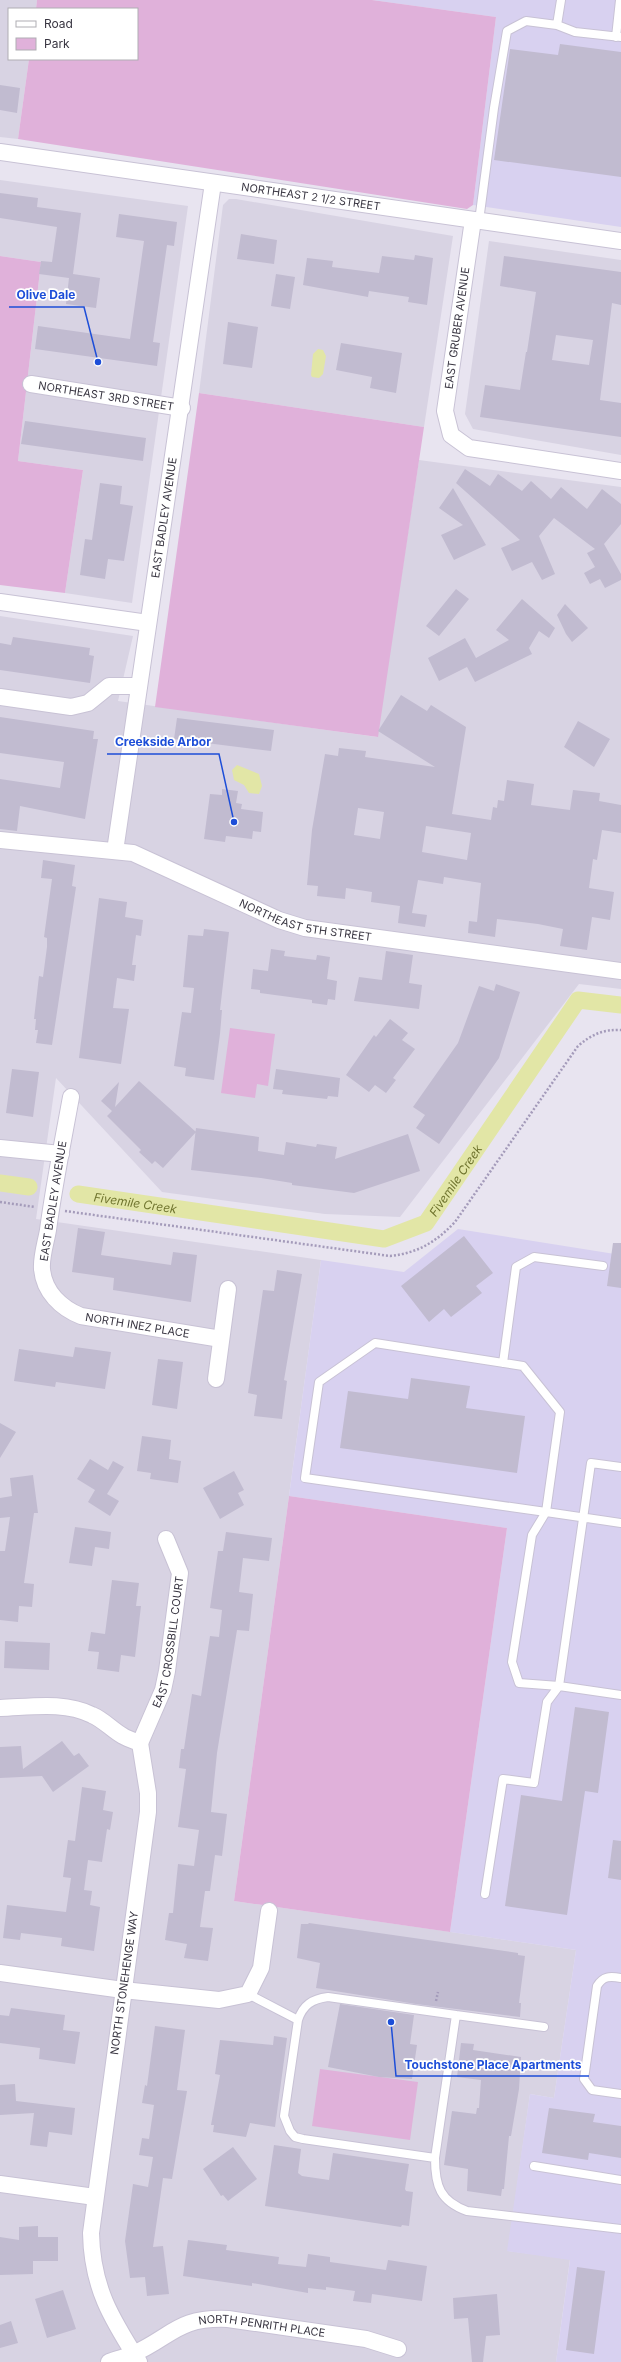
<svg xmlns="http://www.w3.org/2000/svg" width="621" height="2362" viewBox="0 0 621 2362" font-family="Inter,sans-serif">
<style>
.residential{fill:#d8d3e3}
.commercial{fill:#d8d1f0}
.green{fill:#e0b1da}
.water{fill:#e2e6a6}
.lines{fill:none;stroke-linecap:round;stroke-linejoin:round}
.canal{stroke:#e2e6a6;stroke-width:17}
.building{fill:#c1bbd0;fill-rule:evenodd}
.lane-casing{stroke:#c8c2d5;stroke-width:10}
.street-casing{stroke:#c8c2d5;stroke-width:18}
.path{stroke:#a49bba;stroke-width:2.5;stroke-dasharray:2 2;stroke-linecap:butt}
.lane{stroke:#fff;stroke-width:8}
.street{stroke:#fff;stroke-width:16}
.labels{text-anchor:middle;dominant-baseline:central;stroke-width:3.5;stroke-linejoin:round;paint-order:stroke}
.street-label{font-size:11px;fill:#383541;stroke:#fff}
.water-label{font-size:12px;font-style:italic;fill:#6f742e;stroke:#fff}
.leader{fill:none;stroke:#1d4ed8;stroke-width:1.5}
.callout-dot{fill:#1d4ed8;stroke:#fff;stroke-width:1.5}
.callout-label{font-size:12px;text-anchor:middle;font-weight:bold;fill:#1d4ed8;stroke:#fff;stroke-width:3.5;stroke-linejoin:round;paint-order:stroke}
</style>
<rect width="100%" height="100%" fill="#e8e4f0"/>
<path class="residential" d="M0 0H37L36 9H9V59H29L18 139 0 137Z
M0 180 188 206 132 603 65 593 83 470 18 461 41 262 0 256Z
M229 199H236L453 236 424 427 199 393 223 205Z
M489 241 621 260V455L473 429 465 414Z
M419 460 621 487V989L579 984 400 1217 325 1214 162 1192 56 1078 36 1219 321 1260 234 1901 576 1950 554 2098 530 2094 508 2251 570 2259 556 2362H0V616L133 636 118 701 377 737Z"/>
<path class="commercial" d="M372 0H621V227L473 205 496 17Z
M458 1229 621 1255V2362H556L570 2260 507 2251 530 2094 554 2098 576 1950 450 1932 507 1528 289 1496 321 1260 404 1272Z"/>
<path class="green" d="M37 0H372L496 17 473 205 467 209 18 139 29 59H137V9H36Z
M0 256 41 262 18 461 83 470 65 593 0 585Z
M199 393 424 427 378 737 155 707Z
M230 1028 275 1034 268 1086 257 1084 255 1098 221 1093Z
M289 1496 507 1528 450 1932 234 1901Z
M320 2069 418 2082 410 2140 312 2126Z"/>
<path class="water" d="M318 349 323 350 326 356 323 374 319 378 312 377 311 375 313 354Z
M237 765 259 774 262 786 259 794 249 793 244 785 234 780 232 770Z"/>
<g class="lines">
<g class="canal">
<path d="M0 1183 29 1187"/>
<path id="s1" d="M78 1194 384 1239 426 1223 578 1000 621 1005"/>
</g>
</g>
<path class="building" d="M560 44 621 52V177L494 160 510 49 558 55Z
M0 85 20 88 17 113 0 110Z
M0 193 38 198 37 207 81 213 73 274 100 278 96 308 66 304 69 278 39 274 41 261 52 262 57 227 0 218Z
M119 214 177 222 174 246 167 245 153 342 160 343 157 366 35 349 38 326 130 339 144 241 116 237Z
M241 234 277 240 274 264 237 259Z
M415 255 433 258 427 305 408 302 409 297 369 291 368 297 303 285 307 258 333 261 332 267 379 273 382 256 414 260Z
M504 256 621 272V305L612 303 600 400 621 403V437L480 417 485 385 520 390 526 352H527L536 292 500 286ZM556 335 593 340 589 365 552 360Z
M276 274 295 277 290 309 271 306Z
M228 322 258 327 252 368 223 364Z
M341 343 402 353 396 393 370 388 372 377 336 370Z
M25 421 146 438 143 461 21 444Z
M465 469 490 486 498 474 522 491 531 481 551 499 561 487 587 509 602 489 621 504V524L604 544 621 574V580L605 588 600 579 590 584 584 573 595 567 587 553 595 549 554 518 539 536 555 574 542 580 532 562 512 571 501 548 520 540 456 483Z
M100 483 122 486 120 504 133 506 124 561 108 559 105 579 80 575 85 539 92 540Z
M453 488 486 545 454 560 441 535 463 525 439 508Z
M456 589 469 599 439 636 426 626Z
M522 599 555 628 549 638 539 631 529 648 532 654 475 682 467 667 439 681 428 658 465 638 476 658 509 640 496 630Z
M565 604 588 628 572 642 566 634 557 615Z
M13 637 90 648 89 655 94 656 90 683 0 670V643L11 645Z
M401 695 427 711 431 705 466 727 452 814 491 820 493 807 497 808 498 800 504 801 507 780 534 784 531 805 570 810 573 790 600 793 599 801 621 805V833L602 830 597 860 593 859 589 888 614 892 610 920 592 917 587 950 560 946 563 929 538 924 497 919 495 937 468 933 469 921 477 922 481 883 444 877 443 884 418 880 412 913 427 915 425 927 398 923 400 906 371 902 372 892 346 888 345 899 317 896 318 886 307 885 312 830 325 754 338 756 339 748 366 751 365 757 435 767 378 731ZM358 808 384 812 380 839 354 835ZM426 826 471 833 467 860 422 852Z
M0 717 94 731 93 739H98L85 819 20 806 17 831 0 829V779L60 788 64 762 0 753Z
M177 718 274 730 271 751 174 739Z
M578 721 610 739 594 767 564 747Z
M222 789 238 791 236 803 242 804 241 809 263 812 261 832 253 831 252 839 226 836 225 842 204 839 210 794 222 795Z
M43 860 75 865 72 886 76 887 52 1045 36 1043 38 1030H35L36 1019H34L39 976 43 977 47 947V938L44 937 52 879 41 878Z
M99 898 127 902 125 917 143 920 141 936 136 935 132 965H136L134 981 117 978 113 1008 129 1009 121 1064 79 1058Z
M204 929 229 932 220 1010H222L220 1034 214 1080 185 1076 186 1068 174 1066 182 1012 191 1013 194 988 183 987 188 935 203 936Z
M271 949 285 951 284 956 316 960 317 955 330 957 327 979 337 981 335 1000 328 999 327 1005 312 1003V1000L260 993V990L251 989 253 969 268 971Z
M386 951 413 955 409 983 422 985 419 1009 354 1001 359 977 382 980Z
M496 984 520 992 499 1058 439 1144 416 1128 425 1115 413 1107 458 1043 479 986 494 991Z
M390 1019 408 1033 402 1040 415 1049 393 1078 396 1080 386 1093 375 1085 369 1092 346 1075 374 1035 376 1037Z
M12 1069 39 1072 33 1117 6 1113Z
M276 1069 340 1078 338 1097 328 1096 327 1099 282 1094 283 1090 273 1089Z
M139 1081 196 1132 163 1168 155 1161 152 1164 139 1152 141 1150 107 1116 112 1111 101 1101 119 1082 115 1107Z
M196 1128 259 1137 258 1151 284 1155 286 1142 316 1147 317 1144 337 1147 335 1159 408 1134 420 1171 354 1193 292 1185V1183L261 1178 191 1170Z
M78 1228 105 1232 101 1255 171 1265 173 1252 197 1255 191 1302 113 1290 114 1278 72 1272Z
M464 1236 493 1273 476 1286 482 1293 451 1317 444 1309 429 1322 401 1286Z
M613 1243H621V1288L607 1286Z
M277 1270 302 1274 284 1380 287 1381 282 1419 254 1416 257 1395 248 1393 263 1290 274 1291Z
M75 1347 111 1352 105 1389 56 1382 55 1387 14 1381 19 1349 73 1357Z
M158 1359 183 1362 177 1409 152 1405Z
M411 1378 470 1386 466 1408 525 1416 517 1473 340 1448 348 1391 408 1399Z
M0 1423 16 1432 0 1458Z
M142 1436 171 1440 169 1459 181 1461 178 1483 150 1479 151 1473 137 1471Z
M90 1459 108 1470 113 1461 124 1467 107 1494 119 1501 110 1516 88 1502 95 1490 77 1479Z
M234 1471 244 1490 238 1493 244 1505 220 1519 203 1488Z
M33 1475 38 1513H34L24 1583 34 1584 32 1607 19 1606 18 1622 0 1620V1551H5L10 1517 0 1518V1498L12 1496 10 1478Z
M75 1527 111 1532 109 1549 95 1547 92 1566 69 1563Z
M226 1532 272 1538 269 1561 243 1558 239 1592 253 1594 249 1631 237 1630 217 1753 211 1812 227 1814 222 1856 215 1855 210 1891H205L200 1927 213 1928 208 1961 184 1958 187 1944 165 1940 169 1913H173L178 1864 194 1866 199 1830 178 1827 186 1769 179 1768 181 1749H184L192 1694 201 1696 210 1636 219 1637 222 1610 210 1608 218 1551H223Z
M112 1580 139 1583 136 1606H141L135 1657 121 1655 119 1672 97 1669 99 1652 88 1651 91 1632 105 1634Z
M5 1641 50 1643 49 1670 4 1668Z
M575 1707 609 1712 598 1793 585 1791 567 1915 505 1906 521 1795 562 1801Z
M62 1741 74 1756 79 1753 89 1766 53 1792 42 1776 0 1778V1747L21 1746 23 1769Z
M82 1787 106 1791 103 1810 113 1812 110 1830 107 1829 102 1862 88 1860 84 1890 92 1891 90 1905 100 1907 94 1951 61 1946 62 1938 21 1933 20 1940 3 1938 7 1905 66 1912 71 1878 63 1877 68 1840 75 1841Z
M613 1840 621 1841V1880L608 1878Z
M309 1923 518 1953V1955L525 1956 519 2003H521L520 2017 416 2004 316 1988 320 1963 297 1958 301 1924H308Z
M340 2004 414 2015 410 2044 417 2045 412 2079 379 2077 328 2067Z
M11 2008 65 2015 63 2030 80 2032 75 2064 39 2059 40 2048 0 2043V2015L9 2016Z
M155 2026 185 2030 177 2090 187 2091 172 2179 163 2178 153 2247 163 2246 169 2294 147 2296 145 2277 130 2278 125 2241 133 2184 148 2187 153 2157 139 2155 142 2138 149 2139 154 2105 142 2103 145 2085 147 2086Z
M274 2036 287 2038 275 2127 250 2123 246 2137 213 2132 214 2125H211L220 2075 215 2074 220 2040 273 2045Z
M461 2043 474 2044 473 2050 521 2057 519 2089 511 2136H509L504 2189H502L501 2196 467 2191 468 2169 444 2165 452 2111 476 2114 477 2108H479L481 2080 457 2077Z
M15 2084 16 2101 75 2108 72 2135 49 2132 47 2147 30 2145 34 2113 0 2115V2085Z
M549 2108 595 2114 593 2122 621 2126V2158L589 2153 588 2160 542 2153Z
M274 2145 301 2149 298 2173 302 2176 329 2180 333 2153 409 2164 405 2189 406 2191 413 2192 409 2226 402 2225 401 2227 265 2206Z
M233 2147 257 2179 228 2201 223 2195 221 2196 203 2169Z
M38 2226V2237H58V2261H33V2274L0 2275V2237L19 2240V2227Z
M188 2240 227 2245 226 2250 279 2257 278 2264 306 2267 308 2254 330 2257V2262L386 2270 388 2260 427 2266 422 2301 372 2294 371 2303 353 2301 355 2291 326 2287V2290L308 2288V2293L252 2283V2286L183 2276Z
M577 2267 605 2271 594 2354 566 2350Z
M63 2290 76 2329 47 2338 35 2299Z
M497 2294 500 2335 486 2336 483 2362H472L468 2318 454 2319 453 2298Z
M11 2321 18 2343 0 2348V2325Z"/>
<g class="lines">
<g class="lane-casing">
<path id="lane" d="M561 0 557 25 575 32 621 37
M616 37 620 0
M479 221 494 108 507 31 526 21 557 25
M503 1363 516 1267 534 1257 603 1266
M621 1467 591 1463 559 1686 621 1695
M559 1686 519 1683 512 1662 532 1535 546 1512 560 1412 523 1366 375 1343 319 1382 305 1478 546 1512 621 1523
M485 1894 503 1779 534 1783 547 1702 559 1686
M621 1978C610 1976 603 1976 597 1986L584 2079 592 2090 621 2094
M248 1994 298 2020C303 2005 312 1999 328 1997L456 2015 435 2158C435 2186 440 2201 467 2211L621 2229
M456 2015 544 2027
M298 2020 284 2116 290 2131 295 2137 303 2139 435 2158
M534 2166 621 2180"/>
</g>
<g class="street-casing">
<g id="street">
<path id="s2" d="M0 152 621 241"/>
<path d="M473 220 445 411 451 435 469 448 621 471"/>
<path id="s3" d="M31 384 182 408"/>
<path d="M0 602 148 623"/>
<path d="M0 697 71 707 88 703 109 686H139"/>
<path id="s4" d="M0 840 133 853 279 920 305 928 621 971"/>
<path id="s5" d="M115 851 213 183"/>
<path id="s6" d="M71 1097C63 1141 54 1185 48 1230 46 1242 41 1257 42 1269 44 1292 61 1308 81 1316L221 1339"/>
<path d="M0 1148 61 1154"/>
<path d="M216 1379 228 1289"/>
<path d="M0 1708C30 1707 65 1701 92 1715 104 1720 112 1730 123 1736 128 1739 135 1741 140 1743L148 1793V1812L91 2233C92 2287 111 2318 139 2362"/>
<path id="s7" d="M140 1743 163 1690 167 1671 180 1573 166 1539"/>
<path d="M0 1973 123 1990 219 2000 248 1994 261 1968 269 1911"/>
<path d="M0 2184 95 2197"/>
<path id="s8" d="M109 2362C117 2359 126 2357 133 2354 173 2336 177 2317 228 2319L366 2339 398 2349"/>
</g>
</g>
<path class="path" d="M0 1202 35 1207
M65 1211 390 1256C418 1253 436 1242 455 1222L578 1046C591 1035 603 1029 621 1030
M436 2001 438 1992"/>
<use href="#lane" class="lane"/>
<use href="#street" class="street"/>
</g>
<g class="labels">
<g class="street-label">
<text stroke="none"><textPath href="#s2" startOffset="314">NORTHEAST 2 1/2 STREET</textPath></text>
<text transform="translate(457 328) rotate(-82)">EAST GRUBER AVENUE</text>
<text stroke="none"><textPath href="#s3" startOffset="76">NORTHEAST 3RD STREET</textPath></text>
<text stroke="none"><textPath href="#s5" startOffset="337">EAST BADLEY AVENUE</textPath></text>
<text stroke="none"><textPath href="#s4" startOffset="320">NORTHEAST 5TH STREET</textPath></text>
<text transform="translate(53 1201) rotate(-81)">EAST BADLEY AVENUE</text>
<text stroke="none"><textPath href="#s6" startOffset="296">NORTH INEZ PLACE</textPath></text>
<text stroke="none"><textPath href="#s7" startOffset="106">EAST CROSSBILL COURT</textPath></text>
<text transform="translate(124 1983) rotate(-82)">NORTH STONEHENGE WAY</text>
<text stroke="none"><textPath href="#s8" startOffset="163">NORTH PENRITH PLACE</textPath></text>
</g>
<g class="water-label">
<text stroke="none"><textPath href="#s1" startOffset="406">Fivemile Creek</textPath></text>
<text stroke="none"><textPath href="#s1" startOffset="58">Fivemile Creek</textPath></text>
</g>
</g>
<path class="leader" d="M98 362L84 307H9M234 822L219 754H107M391 2022L396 2076H589"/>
<g class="callout-dot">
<circle cx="98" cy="362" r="4"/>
<circle cx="234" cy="822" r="4"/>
<circle cx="391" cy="2022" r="4"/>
</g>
<g class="callout-label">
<text x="46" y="299">Olive Dale</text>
<text x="163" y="746">Creekside Arbor</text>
<text x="493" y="2069">Touchstone Place Apartments</text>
</g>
<rect x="8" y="8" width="130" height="52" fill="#ffffff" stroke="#afaeb3"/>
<rect x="16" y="21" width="20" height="6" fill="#ffffff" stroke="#afaeb3"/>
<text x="44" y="28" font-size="12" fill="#383541">Road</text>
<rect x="16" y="38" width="20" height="12" fill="#e0b1da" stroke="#afaeb3"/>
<text x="44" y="48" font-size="12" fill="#383541">Park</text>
</svg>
